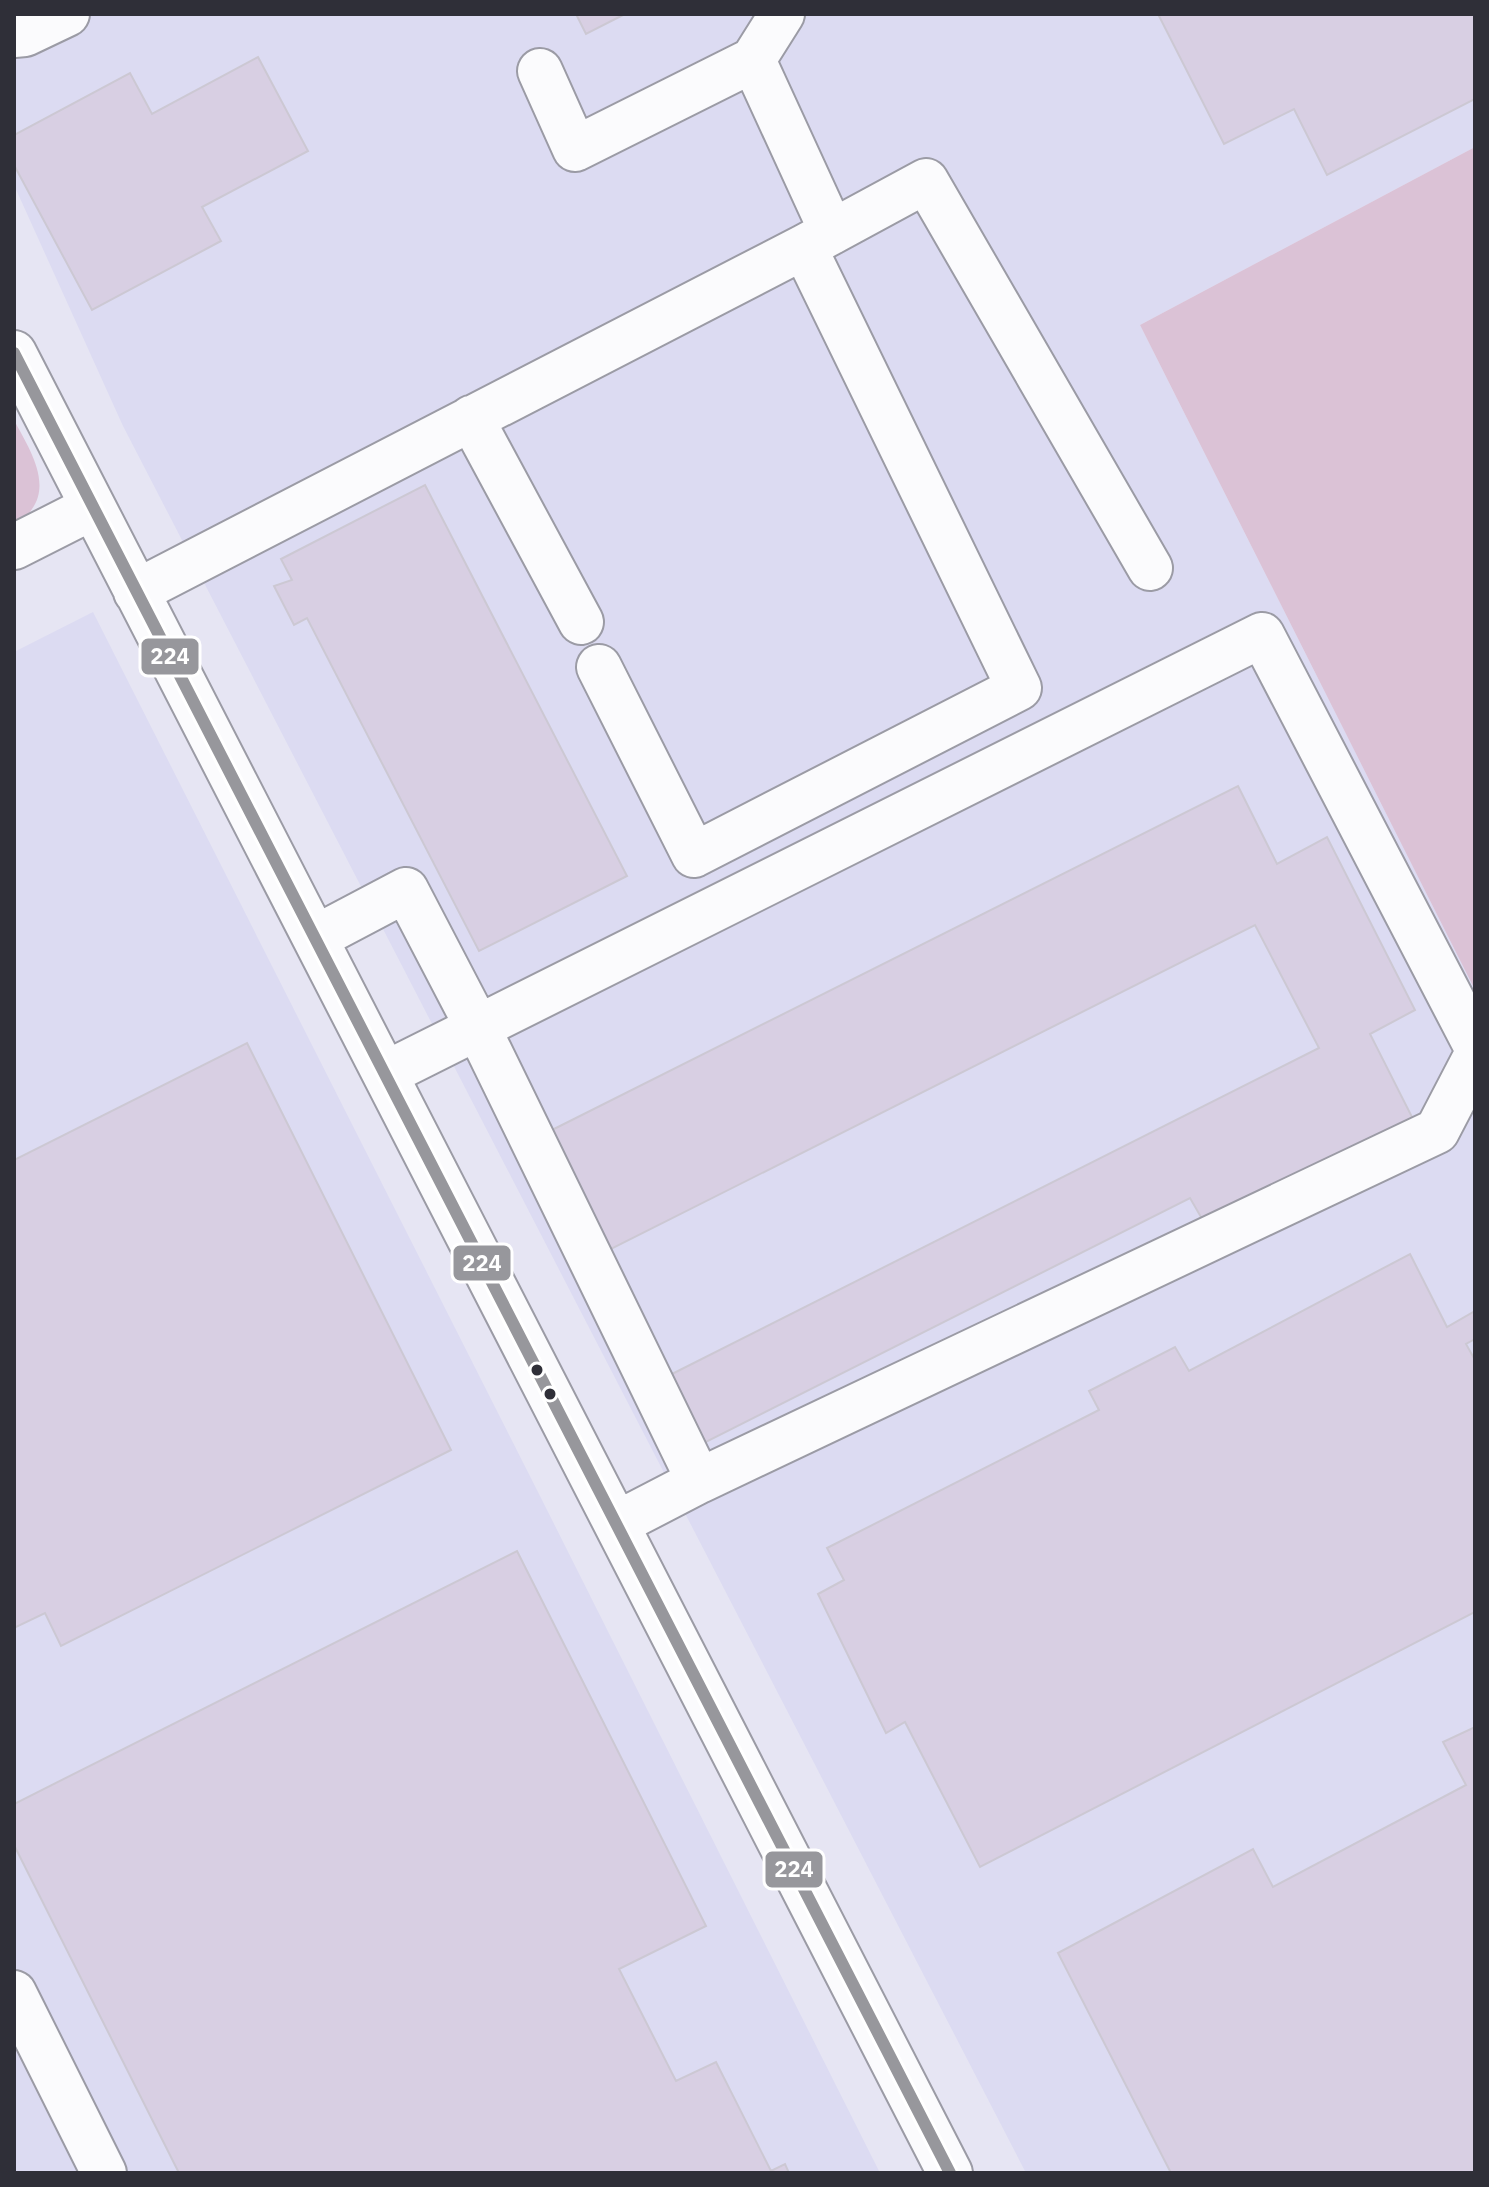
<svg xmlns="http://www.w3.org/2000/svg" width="1489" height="2187" viewBox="0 0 1489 2187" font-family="'IBM Plex Sans',sans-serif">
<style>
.built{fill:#dcdbf2}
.green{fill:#dbc2d6}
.building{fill:#d8cfe3;stroke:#ccc8d3;stroke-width:2}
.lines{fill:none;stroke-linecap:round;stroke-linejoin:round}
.minor-casing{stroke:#9b9ba5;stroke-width:48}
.minor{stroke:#fbfbfd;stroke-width:44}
.bus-1-casing{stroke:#fff;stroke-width:18}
.bus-1{stroke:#97979c;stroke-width:12}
.bus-dot{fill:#2f2f38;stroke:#fff;stroke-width:3}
.line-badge{stroke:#fff;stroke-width:3}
.badge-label{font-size:22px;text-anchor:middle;font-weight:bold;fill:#fff}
</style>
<rect width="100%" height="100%" fill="#e6e5f3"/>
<path class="built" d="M14 14H1475V147L1140 325 1475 990V2173H1026L123 426 14 185Z
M93 612 540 1496 880 2173H14V652Z"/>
<path class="green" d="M1475 147V990L1140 325Z
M14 420C27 445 52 481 32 509 28 516 20 521 14 527Z"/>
<path class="building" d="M576 14H625L586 34Z
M1158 14H1475V99L1327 175 1294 109 1224 144Z
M258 57 308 151 202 207 221 241 92 310 14 165V135L130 73 152 114Z
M425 485 627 876 479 951 307 618 294 625 274 586 292 580 281 559Z
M1238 786 1277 864 1327 837 1415 1010 1370 1034 1414 1121 1205 1224 1190 1198 696 1447 662 1379 1319 1048 1255 925 601 1254 540 1136Z
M247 1043 451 1450 61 1646 45 1613 14 1628V1160Z
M1410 1254 1447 1327 1475 1311V1339L1466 1344 1475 1360V1612L980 1867 905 1722 886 1733 818 1594 844 1580 827 1548 1099 1410 1089 1391 1175 1347 1189 1371Z
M517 1551 706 1926 619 1969 676 2081 716 2062 771 2171 785 2164 789 2173H179L14 1845V1804Z
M1475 1727V2173H1171L1058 1953 1253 1849 1273 1887 1466 1785 1443 1742Z"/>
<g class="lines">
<g class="minor-casing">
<path id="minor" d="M14 35 25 34 67 14
M753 60 832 232
M540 71 575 149 753 60 782 14
M14 353 950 2173
M471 418 581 622
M14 547 93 507
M136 592 804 247 926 181 1150 568
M599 667 694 855 1019 688 804 247
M315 938 406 890 478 1028 699 1481
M385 1074 1262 635 1475 1044
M618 1523 699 1481 1437 1131 1475 1058
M14 1993 104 2173"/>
</g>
<use href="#minor" class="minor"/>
<g class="bus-1-casing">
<path id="bus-1" d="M14 353 950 2173"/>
</g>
<use href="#bus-1" class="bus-1"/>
</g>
<g class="bus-dot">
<circle cx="537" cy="1370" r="7"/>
<circle cx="550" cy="1394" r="7"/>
</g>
<g class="line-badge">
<rect x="140" y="637" width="60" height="39" rx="8" fill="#97979c"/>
<rect x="452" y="1244" width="60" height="38" rx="8" fill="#97979c"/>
<rect x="764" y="1850" width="60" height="39" rx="8" fill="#97979c"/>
</g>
<g class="badge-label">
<text x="170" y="664">224</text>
<text x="482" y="1271">224</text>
<text x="794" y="1877">224</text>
</g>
<rect width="1489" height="2187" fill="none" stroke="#2f2f38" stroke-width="32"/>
</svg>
